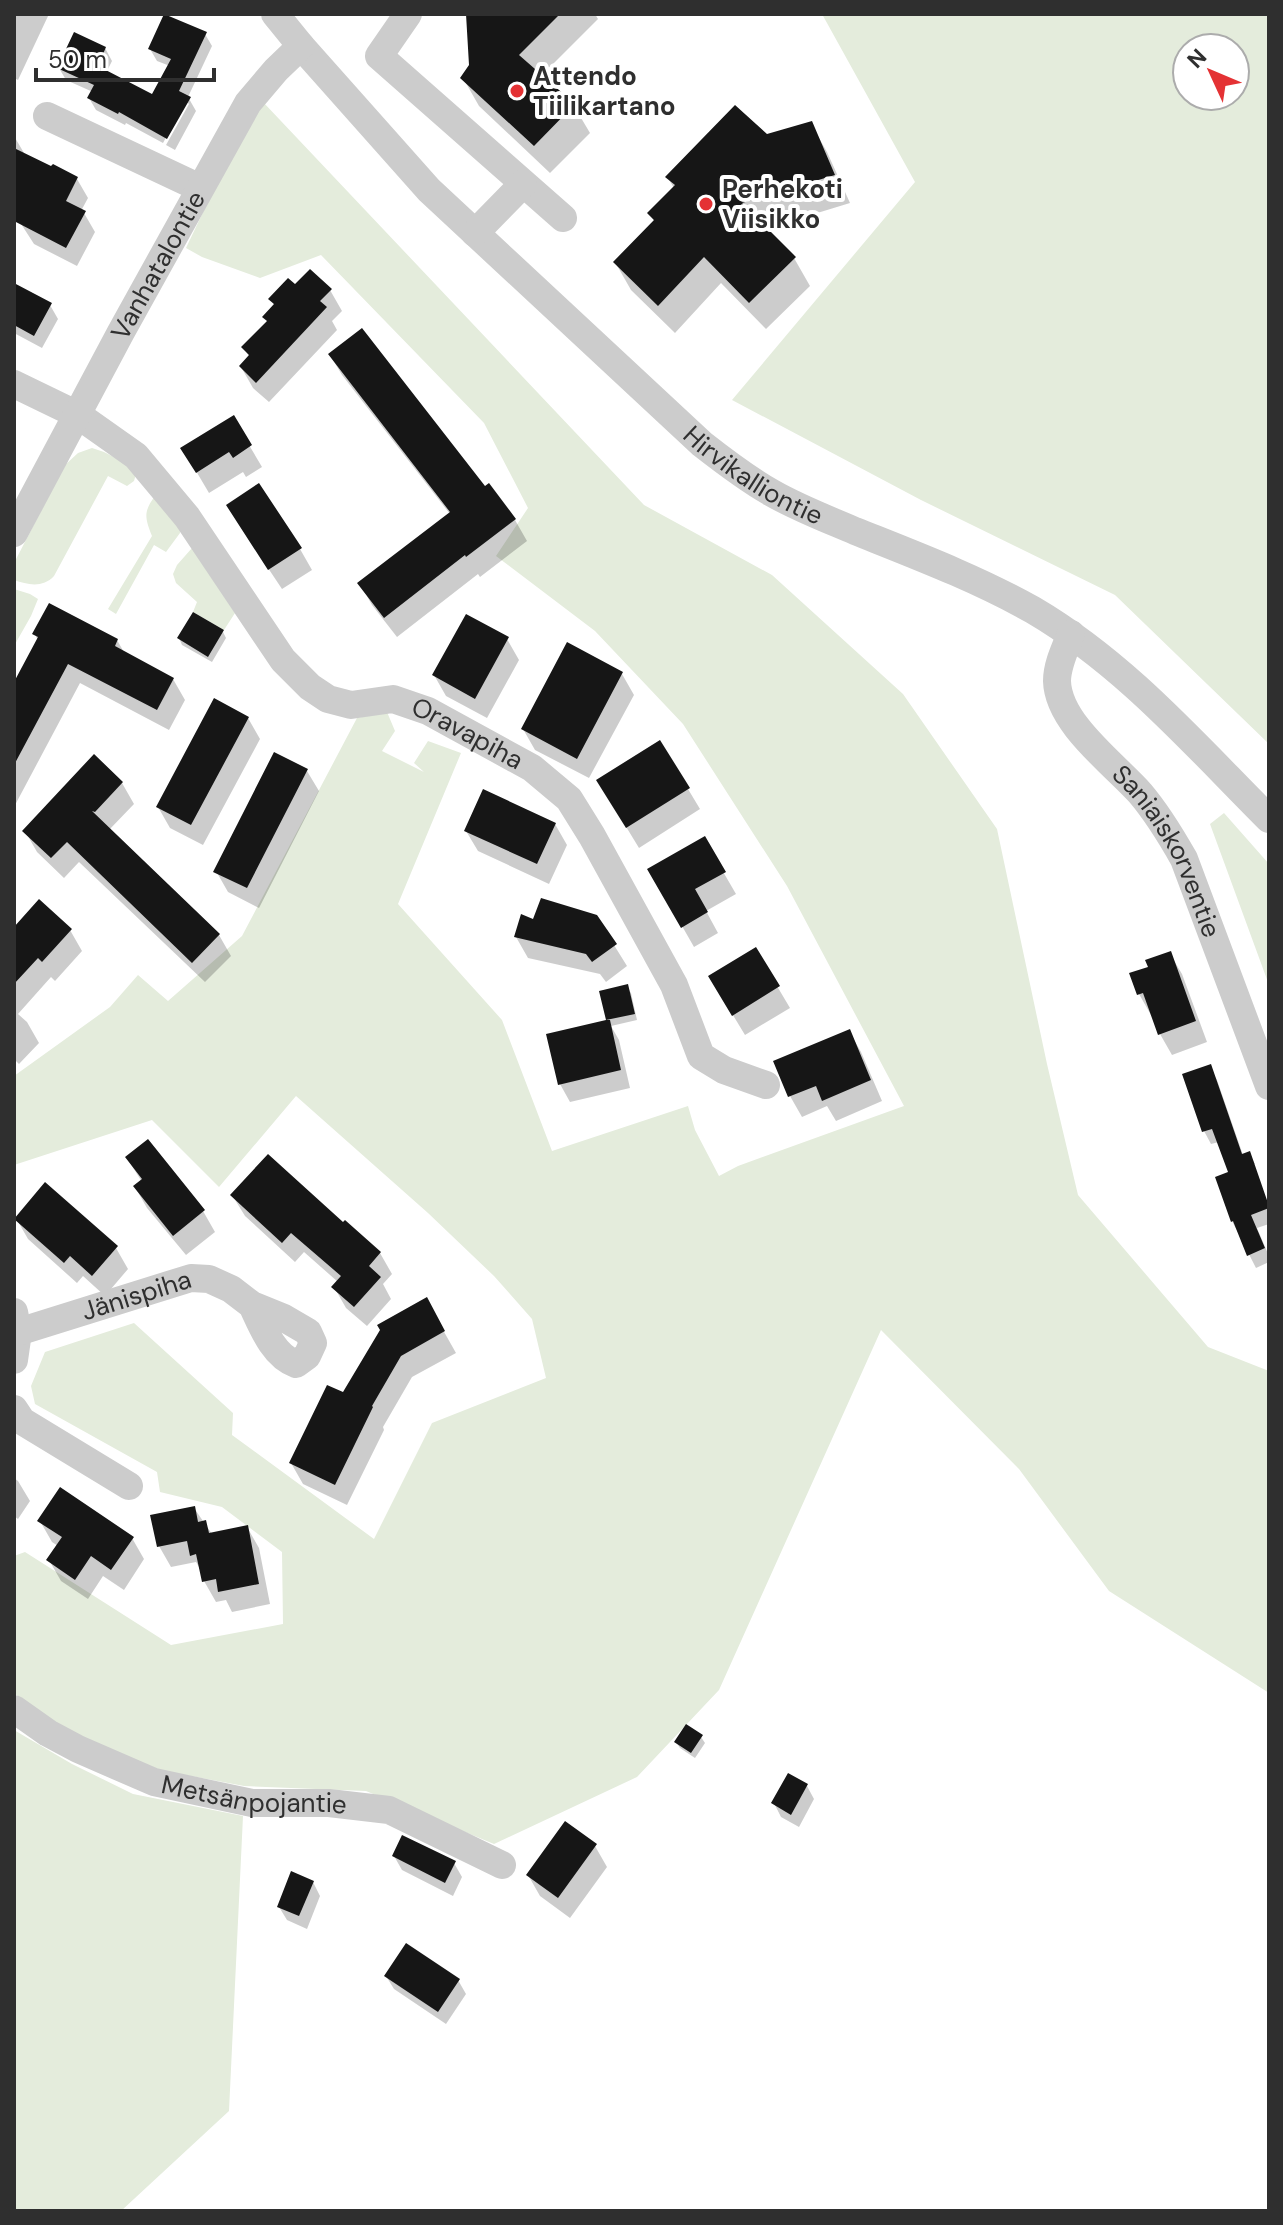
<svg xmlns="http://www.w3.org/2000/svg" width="1283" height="2225" viewBox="0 0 1283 2225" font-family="'DM Sans',sans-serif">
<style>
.green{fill:#e4ecdc;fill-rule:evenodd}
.shadow{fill:#0003}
.building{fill:#161616}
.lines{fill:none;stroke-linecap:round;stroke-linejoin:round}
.minor{stroke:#ccc;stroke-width:28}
.poi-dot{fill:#e43234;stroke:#fff;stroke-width:3}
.labels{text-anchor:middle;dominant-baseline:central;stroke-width:8;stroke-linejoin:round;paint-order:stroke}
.poi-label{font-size:26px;font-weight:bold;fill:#2f2f2f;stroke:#fff;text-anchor:start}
.street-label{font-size:26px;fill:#2f2f2f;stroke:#fff}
</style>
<rect width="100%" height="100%" fill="#fff"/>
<path class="green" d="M822 14H1269V744L1115 595 921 500 732 400 915 182ZM1235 48V96H1187V48Z
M263 102 644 505 772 575 903 694 997 829 1047 1064 1078 1195 1208 1347 1269 1371V1693L1109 1591 1019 1469 881 1330 719 1690 637 1777 494 1844 366 1791 244 1786 149 1768 65 1732 14 1693V1556L25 1552 171 1645 283 1624 282 1552 222 1507 160 1492 157 1472 35 1404 31 1386 45 1352 134 1323 233 1413 232 1435 374 1539 432 1423 546 1378 532 1319 494 1276 428 1213 296 1096 219 1187 152 1120 14 1165V1076L110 1007 138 975 168 1001 242 936 357 718 387 712 395 731 382 751 424 772 414 763 428 741 461 753 398 904 502 1020 552 1151 688 1106 695 1130 719 1176 738 1166 904 1106 787 886 683 724 595 631 496 556 528 508 484 423 321 255 260 278 202 257 186 248 215 187Z
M92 448 104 452 134 467 136 474 134 481 127 486 108 476 54 576C43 588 28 585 14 580V563L65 465 78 453Z
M155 496 181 527 180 533 166 552 154 545 116 614 108 609 152 536C145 518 143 512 155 496Z
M192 548 235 613 224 630 193 612 197 602 176 583 173 574 177 565Z
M14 589 30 594 38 599 31 616 14 646Z
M1224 813 1269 864V985L1210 824Z
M14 1730 72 1764 133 1794 243 1816 229 2111 121 2211H14Z"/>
<path class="shadow" d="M14 14H49L18 80 14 78Z
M468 14H595L598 19 541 76 574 106 590 133 550 173 479 106 463 78 471 66Z
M205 34 212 46 188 97 196 111 175 150 166 145 189 104 186 101 163 143 126 123 125 125 96 110 89 98 93 92 66 80 59 68 105 48 112 61 106 73 152 97 170 66 157 61 150 49Z
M811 124 827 152 850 203 765 229 794 258 810 286 766 329 721 283 675 333 631 290 615 262 655 222 649 213 674 188 668 178 766 136Z
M14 136 24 153 23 155 77 179 88 198 81 211 84 213 95 232 77 266 34 244 14 213Z
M14 286 50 305 58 319 42 348 14 333Z
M295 287 330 290 342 311 332 321 337 330 269 402 253 388 241 367 250 358 244 348 268 322 275 306 271 299Z
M330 355 484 489 488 486 515 520 527 541 480 577 478 574 397 637 372 605 360 584 450 514 342 375Z
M233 418 262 467 246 477 243 472 209 493 183 449Z
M240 526 300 549 312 570 282 589Z
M223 632 226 638 212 662 182 645 179 638Z
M35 634 117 640 125 654 173 679 185 700 169 730 80 683 14 807V687L38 641Z
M507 639 519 660 487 718 446 696 434 675Z
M622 674 634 695 589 778 535 750 523 729Z
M248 718 260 739 203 845 170 828 158 807Z
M307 771 319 791 259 908 228 892 216 871Z
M122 783 134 804 109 830 219 935 231 956 205 982 79 862 64 878 37 852 25 831Z
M688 789 700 809 639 848 611 802Z
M555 824 567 845 549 884 478 851 466 831Z
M704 839 736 894 706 911 718 933 694 947 650 870Z
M596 916 627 966 606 982 600 974 528 958 516 937 535 921Z
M14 930H70L82 951 55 981 51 977 18 1014 27 1022 39 1043 19 1064 14 1059Z
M755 949 790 1008 745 1035 722 997Z
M1170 954 1182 974 1207 1042 1172 1055 1160 1034 1153 1014 1151 1015 1139 994 1150 968Z
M627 987 631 993 637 1020 611 1026 619 1040 630 1088 570 1102 560 1084 608 1022 602 993Z
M849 1031 861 1052 882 1101 836 1121 827 1106 802 1117 790 1096 776 1062Z
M1210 1067 1217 1080 1243 1155 1249 1153 1255 1164H1252L1269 1211V1224L1257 1228 1269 1256V1262L1256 1268 1232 1221 1217 1179 1231 1174 1219 1142 1211 1144 1204 1131 1184 1076Z
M127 1158 203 1211 215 1232 186 1255 147 1208 135 1187 142 1182Z
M232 1195 343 1225 380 1253 392 1274 383 1284 391 1299 367 1326 346 1308 334 1287 338 1282 304 1252 295 1262 245 1216Z
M16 1218 116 1248 128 1269 105 1296 83 1276 77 1283 28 1239Z
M426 1300 456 1353 412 1377 383 1427 384 1430 347 1505 303 1484 291 1463 344 1395Z
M14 1478 18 1481 30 1501 18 1519 14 1516Z
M194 1508 212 1534 247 1527 259 1548 270 1604 232 1612 226 1600 216 1602 204 1581 202 1572 196 1562 171 1567 159 1546Z
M40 1521 132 1538 144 1559 124 1590 103 1576 88 1599 61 1581 49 1560 58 1546 52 1542Z
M701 1737 705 1743 695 1758 680 1748 676 1742Z
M807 1786 814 1799 799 1827 781 1817 774 1803Z
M595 1846 607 1867 570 1918 540 1896 528 1875Z
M394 1856 454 1863 462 1877 453 1896 402 1870Z
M313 1882 320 1896 307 1929 287 1920 279 1907Z
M386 1976 458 1980 466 1994 446 2024 394 1989Z"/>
<path class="building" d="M164 14 207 32 179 91 191 97 167 139 119 112 118 114 87 98 94 85 57 68 74 32 106 47 98 66 152 94 171 59 148 49Z
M466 14H560L519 55 575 104 534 146 460 78 469 65Z
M735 105 767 134 812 121 835 175 742 203 796 257 749 303 704 257 658 306 613 262 654 220 647 213 675 185 665 177Z
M14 148 51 166 53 164 78 177 66 201 86 211 66 248 14 221Z
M310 269 332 289 320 301 327 307 256 383 239 366 249 355 241 347 267 321 262 317 274 304 268 299 288 278 295 284Z
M14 283 52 303 34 336 14 325Z
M362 328 485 486 489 483 516 519 466 557 465 555 384 618 357 583 450 512 328 354Z
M234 415 252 445 233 458 229 452 196 473 180 448Z
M259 483 302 548 268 570 226 505Z
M49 603 118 639 115 646 174 678 157 710 68 664 14 765V682L38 637 32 634Z
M193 612 224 630 208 657 177 638Z
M466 614 509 637 475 699 432 675Z
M567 642 623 672 577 759 521 729Z
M214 698 249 717 191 825 156 807Z
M660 740 690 788 626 828 596 780Z
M274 752 308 769 247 888 213 872Z
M94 754 123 782 95 812 92 811 220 934 192 963 67 842 51 858 22 831Z
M483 789 556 823 537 864 464 831Z
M705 836 726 872 695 889 708 912 681 928 647 869Z
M541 898 597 915 617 944 592 962 586 954 514 937 521 914 533 919Z
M39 899 72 929 42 962 38 958 14 984V927Z
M756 947 780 986 732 1016 708 976Z
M1171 951 1196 1021 1158 1035 1143 993 1137 995 1129 973 1148 967 1145 960Z
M628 984 635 1014 606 1020 599 991Z
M606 1020H610L621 1070 558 1085 546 1034Z
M850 1029 871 1080 822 1101 816 1086 788 1097 773 1061Z
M1211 1064 1242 1154 1250 1151 1269 1206V1208L1251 1215 1265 1248 1247 1256 1233 1221 1231 1222 1215 1177 1228 1172 1212 1129 1202 1132 1182 1074Z
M148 1139 205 1210 173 1236 133 1186 142 1179 125 1157Z
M268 1154 343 1222 345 1220 381 1252 369 1266 381 1277 354 1307 331 1287 341 1276 291 1233 282 1243 230 1195Z
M45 1182 118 1246 92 1276 70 1256 64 1263 14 1219Z
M427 1297 445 1331 401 1356 372 1406 373 1407 335 1485 289 1463 327 1385 343 1392 380 1330 377 1325Z
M60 1487 134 1537 111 1570 91 1556 75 1580 46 1560 62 1537 37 1521Z
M195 1506 198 1522 206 1520 209 1533 248 1525 259 1584 218 1592 216 1579 202 1582 196 1554 190 1556 187 1541 157 1547 150 1515Z
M686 1724 703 1735 691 1753 674 1742Z
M788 1773 808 1784 791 1815 771 1803Z
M565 1821 597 1844 558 1898 526 1875Z
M402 1835 456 1861 445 1883 392 1856Z
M291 1871 314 1881 299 1916 277 1907Z
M406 1943 460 1979 438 2012 384 1976Z"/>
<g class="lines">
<g class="minor">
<path d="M408 14 379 56 563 218"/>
<path id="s1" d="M301 46 429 190 702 444C725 462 747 479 772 493 798 508 827 519 855 531 915 555 976 578 1033 610 1125 664 1194 744 1269 819"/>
<path d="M47 116 200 188"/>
<path d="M475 233 523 184"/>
<path id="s2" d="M14 384 78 415 136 456 187 517 283 660 310 687 328 699 351 705 393 699 428 711 532 768 569 799 592 836 674 985 701 1056 724 1070 766 1085"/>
<path id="s3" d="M14 533 121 332 248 103 276 70 301 46 275 14"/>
<path id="s4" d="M1071 634C1065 649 1057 665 1057 681 1058 723 1113 763 1140 793 1157 813 1171 836 1184 859L1269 1086"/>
<path d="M14 1312 18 1332 14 1360"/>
<path id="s5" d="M18 1332 191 1278 209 1279 231 1289 252 1305 284 1318 308 1332 313 1343 307 1356 296 1364C273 1356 262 1326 252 1305"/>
<path d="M14 1409 22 1421 129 1486"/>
<path id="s6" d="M14 1709 48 1733 78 1749 154 1782 252 1803H329L389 1810 502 1865"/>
</g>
</g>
<g class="poi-dot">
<circle cx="517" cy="91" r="8"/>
<circle cx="706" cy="204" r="8"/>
</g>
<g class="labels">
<g class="poi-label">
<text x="533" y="76">Attendo<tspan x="533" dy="30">Tiilikartano</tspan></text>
<text x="722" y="189">Perhekoti<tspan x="722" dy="30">Viisikko</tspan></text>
</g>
<g class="street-label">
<text stroke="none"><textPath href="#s3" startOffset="304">Vanhatalontie</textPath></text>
<text stroke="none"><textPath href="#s1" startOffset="626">Hirvikalliontie</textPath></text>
<text stroke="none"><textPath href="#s2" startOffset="602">Oravapiha</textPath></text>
<text stroke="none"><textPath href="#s4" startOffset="256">Saniaiskorventie</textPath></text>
<text stroke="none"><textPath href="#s5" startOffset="124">Jänispiha</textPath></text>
<text stroke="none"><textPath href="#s6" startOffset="260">Metsänpojantie</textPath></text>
</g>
</g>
<rect width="1283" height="2225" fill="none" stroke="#2f2f2f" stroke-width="32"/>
<g transform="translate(1211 72) rotate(314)"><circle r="38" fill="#ffffff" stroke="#acacac" stroke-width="2"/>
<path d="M0-6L14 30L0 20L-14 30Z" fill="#e43234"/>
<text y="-12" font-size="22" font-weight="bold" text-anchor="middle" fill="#2f2f2f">N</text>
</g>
<path d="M36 68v12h178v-12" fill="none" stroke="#2f2f2f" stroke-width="4"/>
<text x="48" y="68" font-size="24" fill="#2f2f2f" stroke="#ffffff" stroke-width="6" paint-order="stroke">50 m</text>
</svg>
